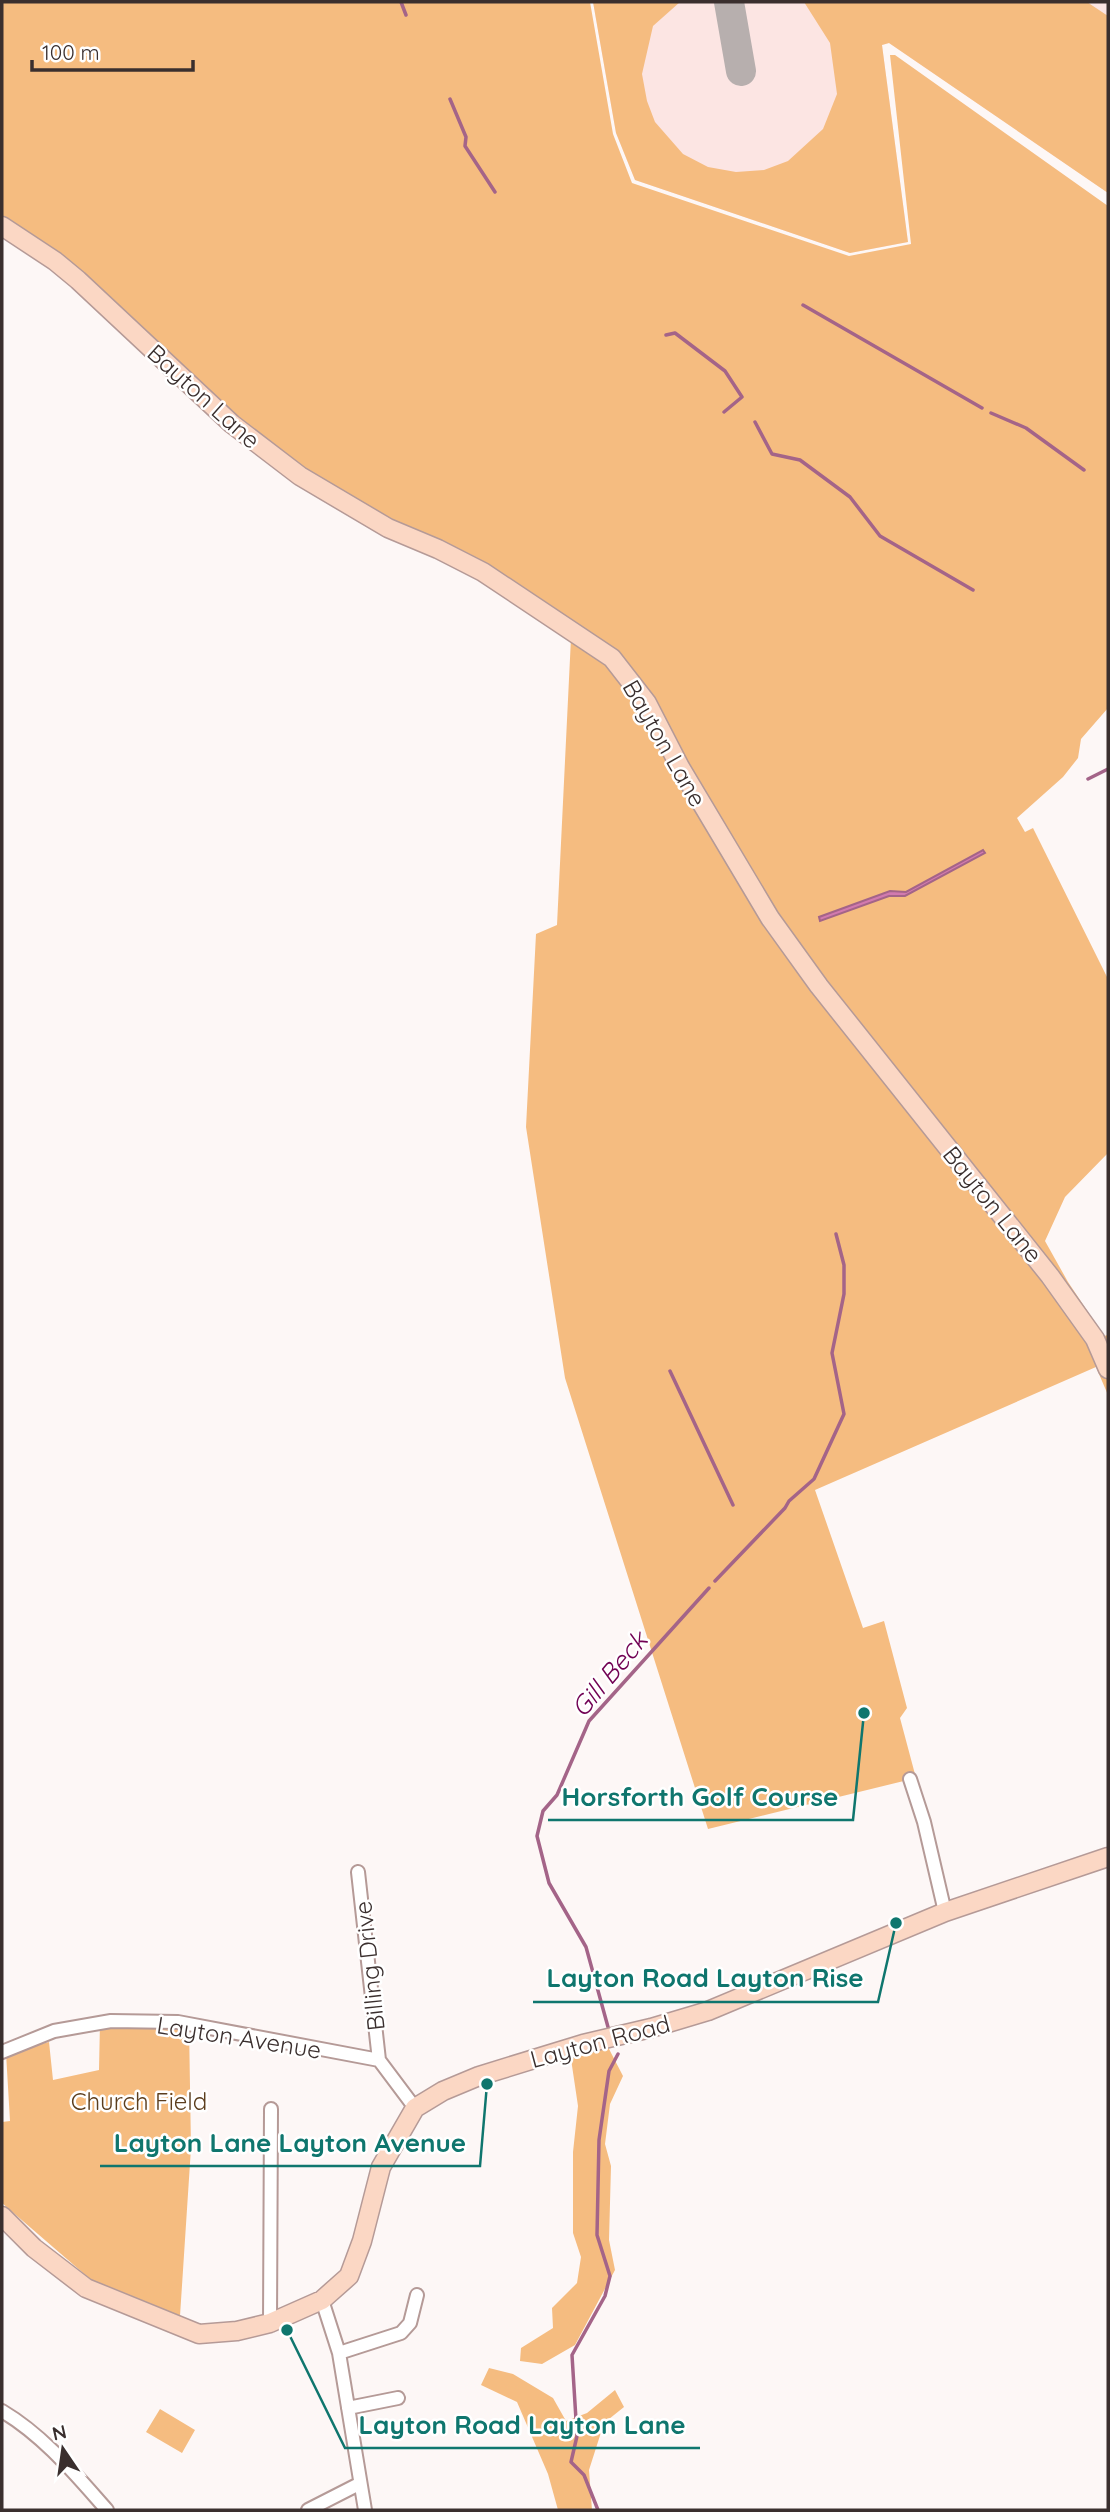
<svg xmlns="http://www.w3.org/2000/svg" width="1110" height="2512" viewBox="0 0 1110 2512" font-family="Quicksand,sans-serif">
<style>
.built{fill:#fce5e3}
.green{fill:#f5bc80}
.water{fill:#d27aaf;stroke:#a46488;stroke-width:2}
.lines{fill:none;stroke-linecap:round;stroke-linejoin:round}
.stream{stroke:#a46488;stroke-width:3.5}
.taxiway{stroke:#b7afae;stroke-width:30}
.street-casing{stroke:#b59a97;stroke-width:16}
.secondary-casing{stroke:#b59a97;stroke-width:21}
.street{stroke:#fff;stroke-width:12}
.secondary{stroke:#fbd7c4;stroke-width:18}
.labels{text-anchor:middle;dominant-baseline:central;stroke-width:5;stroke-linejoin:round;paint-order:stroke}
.street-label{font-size:24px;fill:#3a2f2e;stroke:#fff}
.park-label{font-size:24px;fill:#5c3e1e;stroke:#fff}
.water-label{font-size:26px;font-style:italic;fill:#710053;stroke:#fff}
.leader{fill:none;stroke:#0f766e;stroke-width:2.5}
.callout-dot{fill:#0f766e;stroke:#fff;stroke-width:2.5}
.callout-label{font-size:26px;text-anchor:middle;font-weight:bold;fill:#0f766e;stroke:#fff;stroke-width:5;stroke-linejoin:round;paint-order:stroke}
</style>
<rect width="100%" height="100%" fill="#fdf7f6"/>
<path class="built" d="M593 2H1108V193L889 43 882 45 908 242 850 253 635 180 616 133Z"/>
<path class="green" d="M2 2H590L613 134 632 183 849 256 911 244 890 55H895L1108 206V708L1081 739 1078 758 1063 777 1017 818 1025 832 1033 828 1108 979V1153L1065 1197 1045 1241 1068 1282 1104 1336 1108 1335V1395L1096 1367 815 1490 863 1628 884 1621 907 1708 900 1718 916 1778 708 1829 565 1378 526 1127 536 934 557 925 571 638 392 524 306 475 259 439 80 274 2 217Z
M593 2H680L653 26 642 74 647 101 655 122 683 154 708 167 736 172 764 170 788 161 823 129 837 94 830 43 804 2H1087L1108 16V193L889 43 882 45 908 242 850 253 635 180 616 133Z
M100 2022 189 2025 191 2148 180 2316 97 2285 2 2203V2122L10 2121 6 2053 49 2042 53 2080 99 2070Z
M608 2047 623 2076 610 2104 605 2144 611 2166 609 2240 615 2270 575 2345 542 2364 520 2361 521 2348 553 2328 552 2308 577 2283 581 2257 573 2233V2152L578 2106 571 2059Z
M489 2368 513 2374 553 2398 566 2421 587 2413 615 2390 624 2407 604 2423 589 2470 592 2510H558L548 2474 517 2402 481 2385Z
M160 2409 195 2430 182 2453 146 2432Z"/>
<path class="water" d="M983 850 985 853 905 896H889L820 921 819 917 890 891 906 892Z"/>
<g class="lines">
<path class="stream" d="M401 2 406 15
M450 99 466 137 465 146 495 192
M803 305 982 408
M666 335 675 333 725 371 742 397 724 412
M991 413 1026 428 1084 470
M755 422 772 454 800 460 850 497 880 536 973 590
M1088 779 1108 769
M670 1371 733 1505
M715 1581 785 1508 789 1501 814 1479 844 1414 832 1353 844 1294V1265L836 1234
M608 2027 586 1947 549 1883 537 1836 543 1811 557 1795 589 1721 709 1588
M598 2510 584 2475 571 2462 577 2436 572 2355 605 2296 610 2276 597 2235 599 2140 609 2071 618 2054"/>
<path class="taxiway" d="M729 2 741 71"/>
<g class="street-casing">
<path id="street" d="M910 1779 924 1822 945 1912
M358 1872 379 2060
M2 2052 54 2031 111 2021 178 2022 379 2060 415 2108
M322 2300 339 2353 365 2510
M270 2323 271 2109
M339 2353 401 2333 410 2323 417 2295
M348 2408 398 2398
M2 2411C44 2436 75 2474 107 2510
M308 2510 359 2484"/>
</g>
<g class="secondary-casing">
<path id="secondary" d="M2 226 55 261 78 280 232 424 300 476 388 528 438 549 483 572 612 658 647 703 680 767 770 918 819 986 1050 1276 1095 1339 1108 1369
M2 2216 34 2248 86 2288 199 2334 237 2331 270 2323 322 2300 349 2276 362 2241 381 2167 415 2108 443 2091 479 2076 583 2044 651 2028 708 2011 945 1912 1108 1857"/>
</g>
<use href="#street" class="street"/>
<use href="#secondary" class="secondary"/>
</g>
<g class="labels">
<g class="street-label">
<text transform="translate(204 396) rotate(42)">Bayton Lane</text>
<text transform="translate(665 743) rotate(60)">Bayton Lane</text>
<text transform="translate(993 1204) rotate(51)">Bayton Lane</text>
<text transform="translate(369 1966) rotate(-96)">Billing Drive</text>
<text transform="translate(239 2037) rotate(9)">Layton Avenue</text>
<text transform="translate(600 2041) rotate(-15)">Layton Road</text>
</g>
<g class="park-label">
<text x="139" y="2101">Church Field</text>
</g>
<g class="water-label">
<text transform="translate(609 1674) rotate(-50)">Gill Beck</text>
</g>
</g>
<path class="leader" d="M864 1713L853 1820H548M896 1923L878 2002H533M487 2084L480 2166H100M287 2330L345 2448H700"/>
<g class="callout-dot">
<circle cx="864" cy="1713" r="7"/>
<circle cx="896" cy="1923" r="7"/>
<circle cx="487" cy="2084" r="7"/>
<circle cx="287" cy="2330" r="7"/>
</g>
<g class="callout-label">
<text x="700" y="1806">Horsforth Golf Course</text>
<text x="705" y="1987">Layton Road Layton Rise</text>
<text x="290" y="2152">Layton Lane Layton Avenue</text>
<text x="522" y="2434">Layton Road Layton Lane</text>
</g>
<rect width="1110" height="2512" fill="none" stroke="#3a2f2e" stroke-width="7"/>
<g transform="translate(63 2449) rotate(347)" stroke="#ffffff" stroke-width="5" paint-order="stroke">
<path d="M0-5L12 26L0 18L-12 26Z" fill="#3a2f2e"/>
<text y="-10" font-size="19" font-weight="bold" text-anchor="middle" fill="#3a2f2e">N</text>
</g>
<path d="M32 60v10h161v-10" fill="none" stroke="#3a2f2e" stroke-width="3.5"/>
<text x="42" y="60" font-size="21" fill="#3a2f2e" stroke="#ffffff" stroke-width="5" paint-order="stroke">100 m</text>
</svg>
